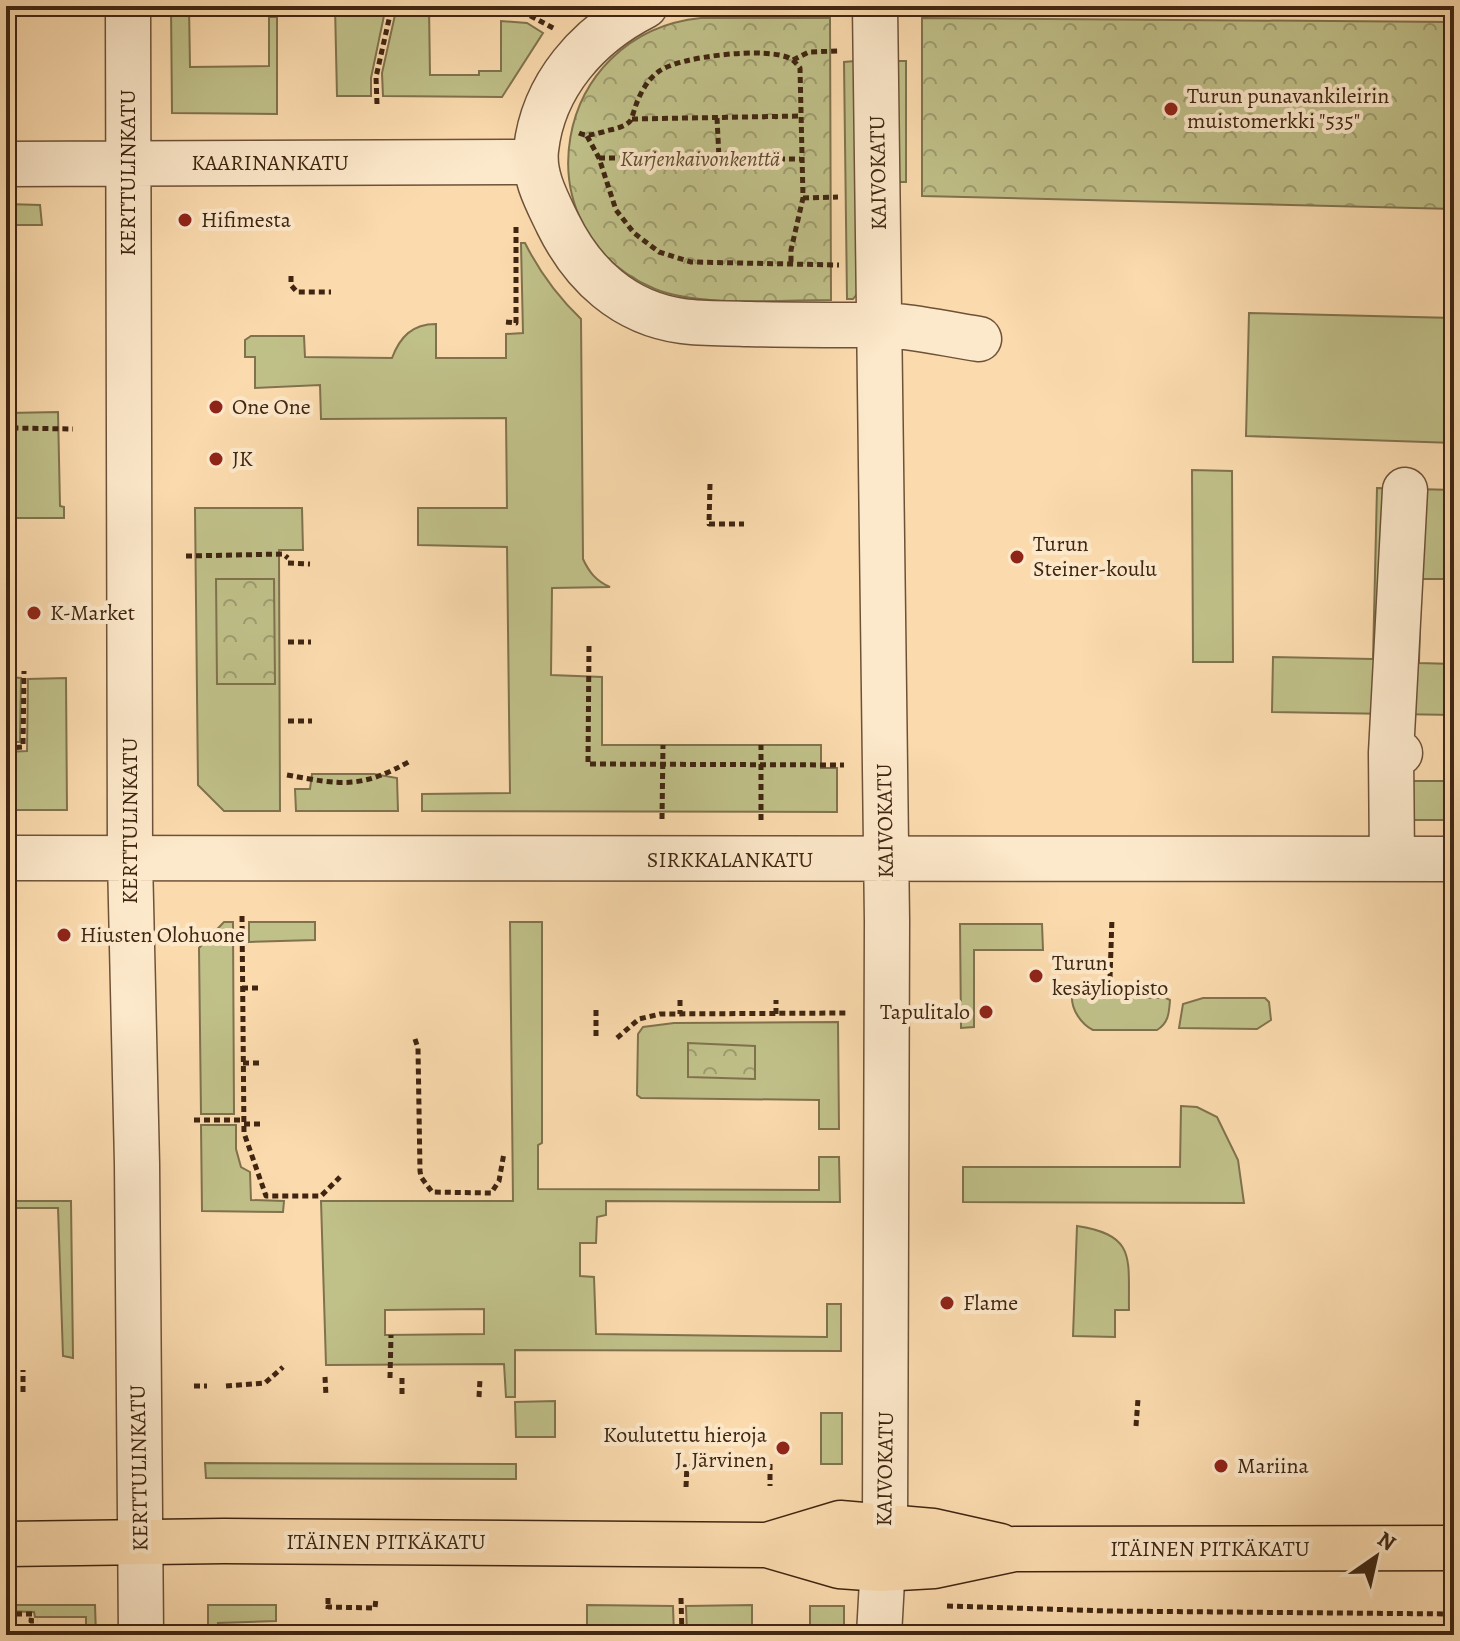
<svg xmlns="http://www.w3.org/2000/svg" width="1460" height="1641" viewBox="0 0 1460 1641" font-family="Alegreya,serif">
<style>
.grass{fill:#c0c089;stroke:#80724d;stroke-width:2;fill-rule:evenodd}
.park{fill:url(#park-crowns);stroke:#80724d;stroke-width:2}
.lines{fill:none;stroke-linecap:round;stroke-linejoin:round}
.minor-casing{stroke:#6e5238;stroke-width:47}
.major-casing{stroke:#3f2511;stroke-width:47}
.path{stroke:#3f2511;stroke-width:5;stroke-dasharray:6 4;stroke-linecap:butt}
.minor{stroke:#fce8ca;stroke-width:44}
.major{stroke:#fbdbae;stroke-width:44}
.poi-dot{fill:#8f2418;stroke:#fce8ca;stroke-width:3}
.labels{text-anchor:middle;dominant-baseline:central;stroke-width:8;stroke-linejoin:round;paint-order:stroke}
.poi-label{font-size:22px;fill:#3f2511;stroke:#fce8ca;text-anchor:start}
.park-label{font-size:22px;font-style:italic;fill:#5f4c2f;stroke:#fce8ca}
.street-label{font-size:22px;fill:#3f2511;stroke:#fce8ca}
</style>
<defs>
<pattern id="park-crowns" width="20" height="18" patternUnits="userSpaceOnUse" patternTransform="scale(2)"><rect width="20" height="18" fill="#c0c089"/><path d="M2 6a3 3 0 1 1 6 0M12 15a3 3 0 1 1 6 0" fill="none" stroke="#9d9c6f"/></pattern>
</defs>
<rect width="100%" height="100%" fill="#fbdbae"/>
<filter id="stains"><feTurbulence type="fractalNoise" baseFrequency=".0025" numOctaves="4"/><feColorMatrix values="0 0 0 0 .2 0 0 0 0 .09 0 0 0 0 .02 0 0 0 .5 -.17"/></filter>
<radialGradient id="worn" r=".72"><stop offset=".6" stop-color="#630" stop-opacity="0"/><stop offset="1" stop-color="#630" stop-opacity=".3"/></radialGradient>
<path class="grass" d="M171 6H189L190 67 269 66V17H277V114L172 113Z
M335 6H386L371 78V96H337Z
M397 6H429L430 75H479V71H501V21L527 23 543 33 502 97 383 96 382 73Z
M855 61 857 294 853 299H847L844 62Z
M896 61H906V182H900L896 173Z
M6 204 40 205 42 225H6Z
M521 243H525C540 273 557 296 581 319L583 559C589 572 596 581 610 587L552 588 551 675 602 677V745H821V768H837V812L422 811V794L510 793 507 547 418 545V508H507L506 418 321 419 320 385 255 388V357H245V340L251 336H304L305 357 392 358C400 337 412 324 436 324V358H506V334L523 333Z
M1249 313 1454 318V443L1246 436Z
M58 412 60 506 64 507V518H6V416L8 413Z
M1192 470 1232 471 1233 662H1193Z
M1377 488 1454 490V579H1421L1419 663 1454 664V715L1272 712 1273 657 1373 659Z
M195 508H302L303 550H279L280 811H224L198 785Z
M8 677 21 678 20 742H7Z
M66 678 67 810H6V752L27 751 28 679Z
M312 774H374L397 778 398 811H296L295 789H310Z
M1399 781H1454V820H1399Z
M224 922H233L234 1114H201L199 948Z
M249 922H315V940L249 942Z
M510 922H542V1143L538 1145V1189L819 1190V1157H839L840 1202 606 1201V1215L597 1217 596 1243H580V1276L594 1277 596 1334 827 1337V1304H841V1351L515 1350V1397H506L504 1364 326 1365 321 1201H513ZM484 1309V1334L385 1335V1310Z
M960 924H1042L1043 950H974V1027L961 1028Z
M1072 996 1166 998 1170 1000C1169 1012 1169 1023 1157 1030H1093C1081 1024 1071 1009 1072 996Z
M1203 998H1265L1269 1002 1271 1020 1257 1029 1179 1028 1183 1004Z
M838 1022 839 1129H819V1100L641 1098 637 1095 638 1034 643 1027 674 1023Z
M1181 1106 1197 1107 1217 1117 1238 1160 1244 1203 963 1202V1167H1180Z
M201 1125H236V1149L241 1167 250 1172 251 1200 284 1201 283 1212 202 1211Z
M6 1201H71L73 1358 63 1356 58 1208H6Z
M1077 1226C1137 1235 1128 1259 1129 1310H1115V1337L1073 1336Z
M555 1401V1437H516L515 1402Z
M821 1413H842V1464H821Z
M205 1463 516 1464V1479L206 1478Z
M6 1605H95L96 1635H86V1617H35L34 1612 6 1611Z
M208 1605H276V1621L218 1623 217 1635H208Z
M587 1605 673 1606 674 1635H587Z
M752 1605V1630L695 1631 694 1635H687L686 1606Z
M810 1606H844V1632L810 1631Z"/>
<path class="park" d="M701 18H830L831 300C782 300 698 307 655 289 517 231 552 33 701 18Z
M922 18 1454 22V209L922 196Z
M216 579H274L275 684H217Z
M688 1043 755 1046V1079L688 1077Z"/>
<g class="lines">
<g class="minor-casing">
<path id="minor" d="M128 6 130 859 137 1164 141 1635
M645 6C588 35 543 85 536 150 533 176 547 201 558 224 583 275 624 313 682 321 704 324 727 323 749 324 791 325 834 325 876 325 910 325 945 334 979 339
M875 6 887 921 885 1527 879 1635
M6 164 535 162
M1391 753 1405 490
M6 858 1454 859
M1392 859 1391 753H1400"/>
</g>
<g class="major-casing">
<path id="major" d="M6 1544 224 1541 767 1545 839 1566 881 1569 934 1566 1014 1549 1454 1548
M767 1545 840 1523 933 1531 1000 1546"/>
</g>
<path class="path" d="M501 11 525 13 555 29
M793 60 809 52 838 51
M377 104 376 77 392 6
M717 118 719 158
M632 119 800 116
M579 133C588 137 594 134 603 132 612 129 625 128 631 120 632 118 634 110 635 108 639 95 647 80 658 72 678 56 770 46 791 59 795 61 797 65 800 68L803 198 791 250V264
M587 136 599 158 616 210 634 233 659 252 691 262 839 265
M599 158 800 159
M803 198 838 197
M6 274H7
M291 276V285L297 292H331
M506 322 516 323V226
M6 369H8
M6 421 11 428 73 429
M710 484 709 524H744
M186 556 283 554 288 558
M288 563 310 564
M288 642H311
M589 646 588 764 844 765
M288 721H312
M6 748 23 747 24 671
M287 775C343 785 361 789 412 760
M662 819 663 745
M761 820V745
M242 916 244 1133 266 1196H321L340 1177
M1110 978 1112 918
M242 988H261
M680 1000V1014
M776 1014V1000
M6 1026 8 1020H16
M596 1036V1009
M617 1038 639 1019 660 1014 846 1013
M415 1039 418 1048 420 1171 421 1177 432 1192 491 1193 499 1181 504 1153
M243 1063H263
M6 1071 16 1074
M194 1120H244
M244 1124H263
M325 1377 326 1396
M390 1378 391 1335
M402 1378V1396
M194 1386H207
M226 1386 265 1383 283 1367
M23 1392V1370
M479 1397 480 1379
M1136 1426 1138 1399
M770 1464V1486
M686 1487 687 1464
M328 1598V1607
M681 1598 682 1635
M947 1606 1108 1611 1454 1614
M328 1609V1607L375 1608 376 1598
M6 1614H32L31 1621H38"/>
<use href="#minor" class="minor"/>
<use href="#major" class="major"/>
</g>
<g class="poi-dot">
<circle cx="1171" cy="109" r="8"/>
<circle cx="185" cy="220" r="8"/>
<circle cx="216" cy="407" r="8"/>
<circle cx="216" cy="459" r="8"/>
<circle cx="1017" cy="557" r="8"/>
<circle cx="34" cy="613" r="8"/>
<circle cx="64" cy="935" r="8"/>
<circle cx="1036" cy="976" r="8"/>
<circle cx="986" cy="1012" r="8"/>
<circle cx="947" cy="1303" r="8"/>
<circle cx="783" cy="1448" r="8"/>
<circle cx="1221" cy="1466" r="8"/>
</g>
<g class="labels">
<g class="poi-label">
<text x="1187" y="96">Turun punavankileirin<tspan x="1187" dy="25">muistomerkki "535"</tspan></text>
<text x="201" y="220">Hifimesta</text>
<text x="232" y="407">One One</text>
<text x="232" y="459">JK</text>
<text x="1033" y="544">Turun<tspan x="1033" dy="25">Steiner-koulu</tspan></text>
<text x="50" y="613">K-Market</text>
<text x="80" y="935">Hiusten Olohuone</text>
<text x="1052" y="963">Turun<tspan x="1052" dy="25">kesäyliopisto</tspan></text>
<text x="970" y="1012" text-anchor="end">Tapulitalo</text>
<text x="963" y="1303">Flame</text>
<text x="767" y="1435" text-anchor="end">Koulutettu hieroja<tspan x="767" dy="25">J. Järvinen</tspan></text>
<text x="1237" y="1466">Mariina</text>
</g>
<g class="park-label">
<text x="700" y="159">Kurjenkaivonkenttä</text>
</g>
<g class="street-label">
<text x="270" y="163">KAARINANKATU</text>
<text transform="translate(128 173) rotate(-90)">KERTTULINKATU</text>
<text transform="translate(878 173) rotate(-91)">KAIVOKATU</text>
<text transform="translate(130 821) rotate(-90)">KERTTULINKATU</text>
<text transform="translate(885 821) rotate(-91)">KAIVOKATU</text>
<text x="730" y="860">SIRKKALANKATU</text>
<text transform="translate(139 1468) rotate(-91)">KERTTULINKATU</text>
<text transform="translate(885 1469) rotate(-89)">KAIVOKATU</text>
<text x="386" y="1542">ITÄINEN PITKÄKATU</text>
<text x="1210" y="1549">ITÄINEN PITKÄKATU</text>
</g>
</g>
<rect width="1460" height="1641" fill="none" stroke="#fbdbae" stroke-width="32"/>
<rect x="8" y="8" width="1444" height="1625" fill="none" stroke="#3f2511" stroke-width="4"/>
<rect x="16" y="16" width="1428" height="1609" fill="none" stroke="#3f2511" stroke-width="2"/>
<g transform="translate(1376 1557) rotate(34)" stroke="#fce8ca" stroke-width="6" paint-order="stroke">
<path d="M0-6L14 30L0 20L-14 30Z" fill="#3f2511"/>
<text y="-12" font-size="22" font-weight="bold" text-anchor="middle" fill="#3f2511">N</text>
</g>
<rect width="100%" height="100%" filter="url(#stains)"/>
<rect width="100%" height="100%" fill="url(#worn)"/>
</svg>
